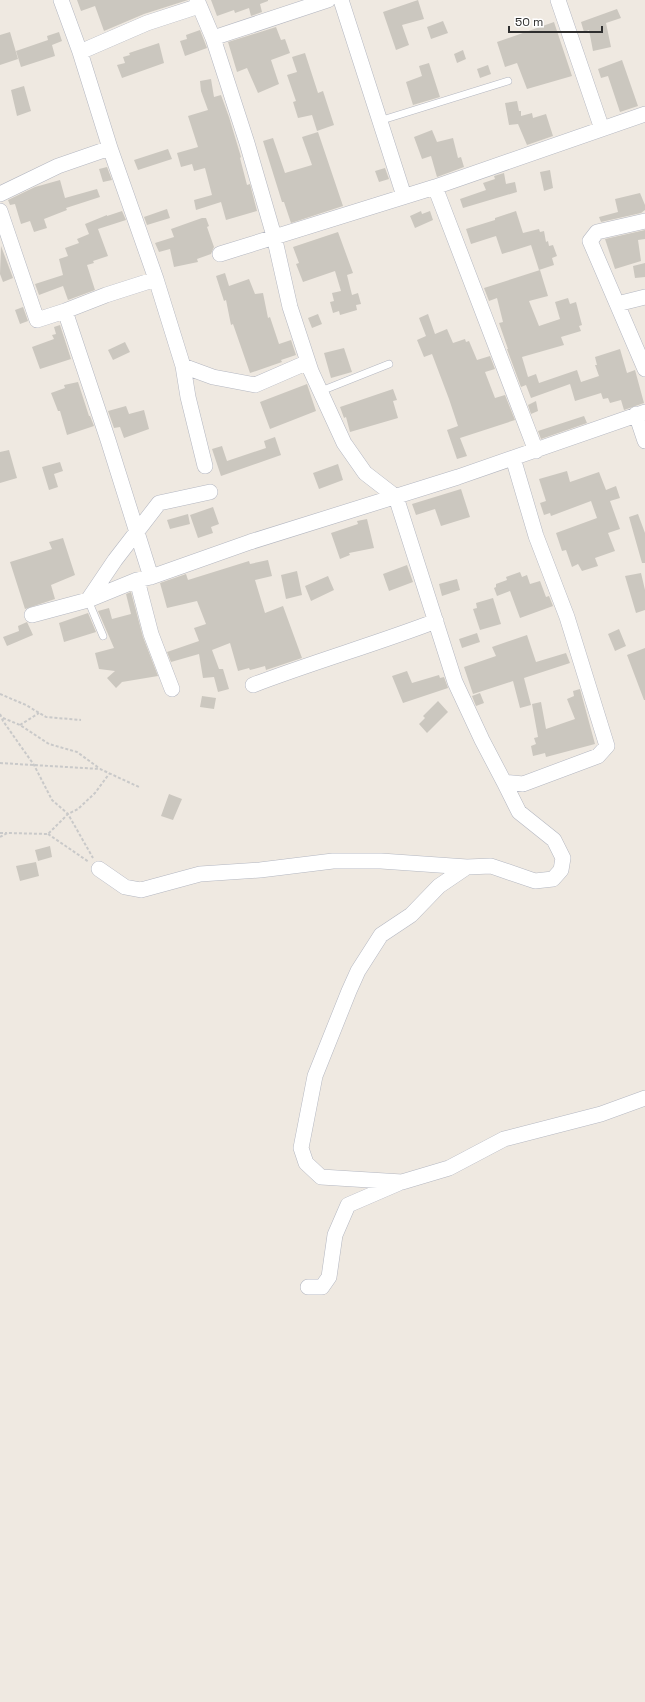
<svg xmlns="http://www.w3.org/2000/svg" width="645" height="1702" viewBox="0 0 645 1702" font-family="'Space Grotesk',sans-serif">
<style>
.building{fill:#cbc7bf}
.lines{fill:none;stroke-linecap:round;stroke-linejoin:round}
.service-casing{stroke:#b4b7c1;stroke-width:8}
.minor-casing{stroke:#b4b7c1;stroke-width:16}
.path{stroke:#c9c9c9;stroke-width:2;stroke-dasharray:3 2;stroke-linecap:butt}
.service{stroke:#fff;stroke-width:7}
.minor{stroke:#fff;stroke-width:15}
</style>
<rect width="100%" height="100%" fill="#efe9e1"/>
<path class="building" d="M77 0H188L144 14 104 31 95 6 81 11Z
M211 0H268V1L260 4 262 12 251 16 249 8 235 13 234 10 217 16Z
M418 0 424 19 402 25 409 45 396 50 383 12Z
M617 9 621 18 606 23 611 47 593 51 589 30 584 32 581 22Z
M443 21 448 33 431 39 427 27Z
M554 22 572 76 527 89 517 63 505 67 497 42Z
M276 27 281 40 285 39 290 53 271 60 279 84 258 93 247 68 237 72 228 42Z
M200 30 207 48 185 56 180 41 187 39 186 35Z
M10 32 18 59 0 65V35Z
M59 32 62 41 52 45 55 56 21 67 16 51 48 40 47 36Z
M159 43 164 63 122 78 117 65 125 63 123 57 130 55 129 53Z
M463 50 466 59 457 63 454 54Z
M305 53 318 93 323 91 334 125 317 131 312 115 298 118 293 102 296 101 287 75 297 72 292 57Z
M622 60 638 106 620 112 608 76 601 78 598 69Z
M429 63 440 97 413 105 406 82 422 76 419 66Z
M488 65 491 74 480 78 477 69Z
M211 79 214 97 221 95 229 117 241 157 240 158 247 185 250 184 257 211 226 220 221 202 196 210 194 200 212 195 205 168 194 171 192 164 181 167 177 153 198 147 188 116 208 110 201 91 200 81Z
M24 86 31 111 17 116 11 90Z
M517 101 519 111H521V116L532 113 533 118 546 114 553 136 527 145 518 124 509 125 505 103Z
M432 130 437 142 453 138 458 158 461 157 464 167 437 177 431 156 422 159 414 137Z
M318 132 343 206 291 223 284 202H282L263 141 273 138 285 173 312 165 302 137Z
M168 149 172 159 138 170 134 160Z
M107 167 112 180 103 182 99 169Z
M385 168 389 179 379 182 375 171Z
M550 170 553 188 544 191 540 172Z
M504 173 506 184 515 182 517 192 463 208 460 199 486 190 483 183 495 179 494 176Z
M60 180 65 198 97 189 100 197 66 208 67 210 44 219 47 228 34 232 30 221 21 224 15 204 10 205 8 200 35 187Z
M640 193 645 205V210L641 213 601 222 599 217 618 212 615 199Z
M167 209 170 218 147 225 144 217Z
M122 211 126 220 98 229 108 256 93 261 94 263 87 265 95 290 68 300 63 286 39 295 35 284 63 275 59 259 68 256 65 248 79 243 77 239 89 234 85 224 107 215V216Z
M421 211 422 214 430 211 433 220 415 228 410 216Z
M516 211 523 233 539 229 540 232 544 231 546 242 548 241 549 246 553 245 557 256 552 258 554 265 539 270 531 245 502 254 496 236 471 244 466 229 495 220V218Z
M202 218H206L209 226 207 227 214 247 211 254 197 259 198 262 174 267 170 249 159 252 155 243 174 237 171 229Z
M645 230V239L638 240 641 261 615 269 605 239Z
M338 232 353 273 347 275 352 295 358 293 361 304 356 305 357 310 340 315 339 311 333 313 330 302 334 301 332 293 341 291 335 271 303 282 296 264 299 263 293 247Z
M1 246 13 278 3 282 0 274Z
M645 263V277L635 278 633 266Z
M540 270 548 296 529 301 539 326 560 319 555 302 568 298 570 304 576 302 582 325 579 326 581 331 561 337 564 345 522 357 528 377 536 374 539 383 577 370 581 382 599 376 595 365H597L595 357 620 349 627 373 635 370 644 403 624 410 621 400 610 403 608 398 603 399 601 393 575 401 570 384 531 398 526 385 521 387 507 349H508L499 323 503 322 497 298 489 301 484 288Z
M225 273 229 286 249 279 255 294 263 293 268 318 270 317 279 344 291 340 296 355 281 360 282 362 250 373 233 324 231 325 226 300 224 301 216 276Z
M23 307 28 321 20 324 15 310Z
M318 314 322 324 312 328 308 318Z
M428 314 435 334 447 329 453 343 465 339 466 342 469 341 477 360 490 356 495 369 485 372 495 398 505 395 515 420 460 438 467 456 457 459 447 430 458 426 449 399 432 354 424 357 417 340 426 336 419 318Z
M60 325 71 359 40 369 32 347 54 339 52 335 56 334 54 327Z
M125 342 130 352 113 360 108 350Z
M344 348 352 372 331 378 324 353Z
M78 382 89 416H90L94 426 67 435 60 411H58L51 393 65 388 64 385Z
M307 384 316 411 270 429 260 402Z
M393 389 397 400 393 401 398 418 350 432 346 417 344 418 340 407Z
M536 401 538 411 531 414 528 405Z
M126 406 129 414 144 410 149 429 124 438 120 427 114 428 108 411Z
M584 416 587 423 541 439 538 431Z
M275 437 281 455 221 476 212 449 222 446 227 461 266 448 264 441Z
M9 450 17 478 0 483V452Z
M60 462 63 471 54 474 58 487 49 490 42 467Z
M338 464 343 480 319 489 313 473Z
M567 471 570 482 599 472 606 490 616 486 620 498 610 501 620 529 608 533 615 551 595 558 598 566 582 571 578 564 572 567 566 550 562 551 556 533 597 518 591 501 551 516 550 513 544 515 540 503 546 501 539 479Z
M461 489 470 517 441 526 435 509 416 515 412 504Z
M213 507 219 524 211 527 213 533 198 538 190 515Z
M188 514 190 524 170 529 167 520Z
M638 514 645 533V563H642L629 517Z
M367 519 374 548 349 553 350 555 340 559 331 533 358 524 357 521Z
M63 538 75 575 51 585 55 599 25 609 10 562 52 549 49 542Z
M268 560 272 576 255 580 265 613 283 606 302 658 266 670 265 666 250 670 249 668 238 671 230 643 212 650 219 669H223L229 689 218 692 214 677 203 678 199 654 171 662 167 652 199 641 194 628 206 624 197 601 167 608 160 583 186 574 188 580 249 561 250 564Z
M407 565 413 582 389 591 383 574Z
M297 571 302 595 286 599 281 575Z
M520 572 522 577 527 575 530 584 540 581 546 597 549 596 553 606 520 618 510 591 497 596 494 588 496 587V584L507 580 506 577Z
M641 573 645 590V610L636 613 625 576Z
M328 576 334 590 311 601 305 586Z
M457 579 460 590 442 596 439 584Z
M131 592 143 637 158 676 122 682 116 688 107 678 115 671 99 669 95 653 114 648 98 611 109 608 112 619 131 614 126 594Z
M493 598 501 624 480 630 473 609 477 608 476 603Z
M88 613 96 632 64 642 59 623Z
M27 622 33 635 7 646 3 637 19 631 18 626Z
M619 629 626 646 615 651 608 634Z
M477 633 480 642 462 648 459 639Z
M527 635 536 662 566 653 570 663 524 678 531 705 520 708 513 681 473 694 464 667 496 656 492 647Z
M645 648V700H644L627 655Z
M407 671 412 683 439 675 440 678 444 677 448 688 403 703 392 676Z
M580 689 595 744 546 757 545 753 533 756 531 746 536 744 534 738 538 737 532 704 541 702 546 729 575 719 567 699 574 696 573 691Z
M480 693 484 703 476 706 472 696Z
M202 696 216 698 214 709 200 707Z
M438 701 448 712 427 733 419 724 425 718 423 716Z
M169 794 182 799 173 820 161 816Z
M50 846 52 857 38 861 35 850Z
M36 862 39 876 20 881 16 866Z"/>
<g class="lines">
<g class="service-casing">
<path id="service" d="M379 121 508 81
M321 391 389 364
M88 600 103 636"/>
</g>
<g class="minor-casing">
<path id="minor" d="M61 0 80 52 110 148 156 279 183 366 213 377 255 385 308 362
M197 0 213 38 247 143 274 236 290 307 311 371 344 443 365 473 396 497 455 682 482 740 504 782 523 784 598 756 607 746 567 617 536 536 513 458
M341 0 404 196
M558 0 602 129
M213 38 328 0
M80 52 147 23 199 6
M435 187 536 451
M0 194 58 166 110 148
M0 211 37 320 65 311 106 295 156 279
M645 221 597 232 590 241 645 369
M220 254 435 187 645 114
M617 304 645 297
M65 311 108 440 151 577 250 542 458 477 645 412
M183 366 188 397 205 466
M636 414 645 441
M137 580 151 634 172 689
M88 600 115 560 159 503 210 492
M32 615 88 600 137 580 151 577
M253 685C313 662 376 644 436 621
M467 867 439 886 411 915 381 935 358 971 349 991 315 1076 301 1148 306 1163 321 1177 402 1182 449 1168 504 1139 601 1114 645 1098
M99 869 125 887 141 890 200 874 260 870 333 861H381L467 867 491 866 535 881 553 879 561 870 563 858 554 840 519 812 504 782
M308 1287H322L329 1277 335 1235 348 1205 399 1183"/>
</g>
<path class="path" d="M0 694 26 705 46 717 81 720
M0 714 3 721 34 765 52 800 68 814 93 858
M3 718 20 725 49 744 77 752 99 768
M20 725 39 713
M0 763 100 769 139 787
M0 833H7
M48 834 89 862
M0 837 7 833 48 834 68 814 78 809 95 793 109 774"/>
<use href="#service" class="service"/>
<use href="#minor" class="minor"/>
</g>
<path d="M509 26v6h93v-6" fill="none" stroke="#2e2e2e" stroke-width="2"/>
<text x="515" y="26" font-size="12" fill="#2e2e2e" stroke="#ffffff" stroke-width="3" paint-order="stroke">50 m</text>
</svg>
